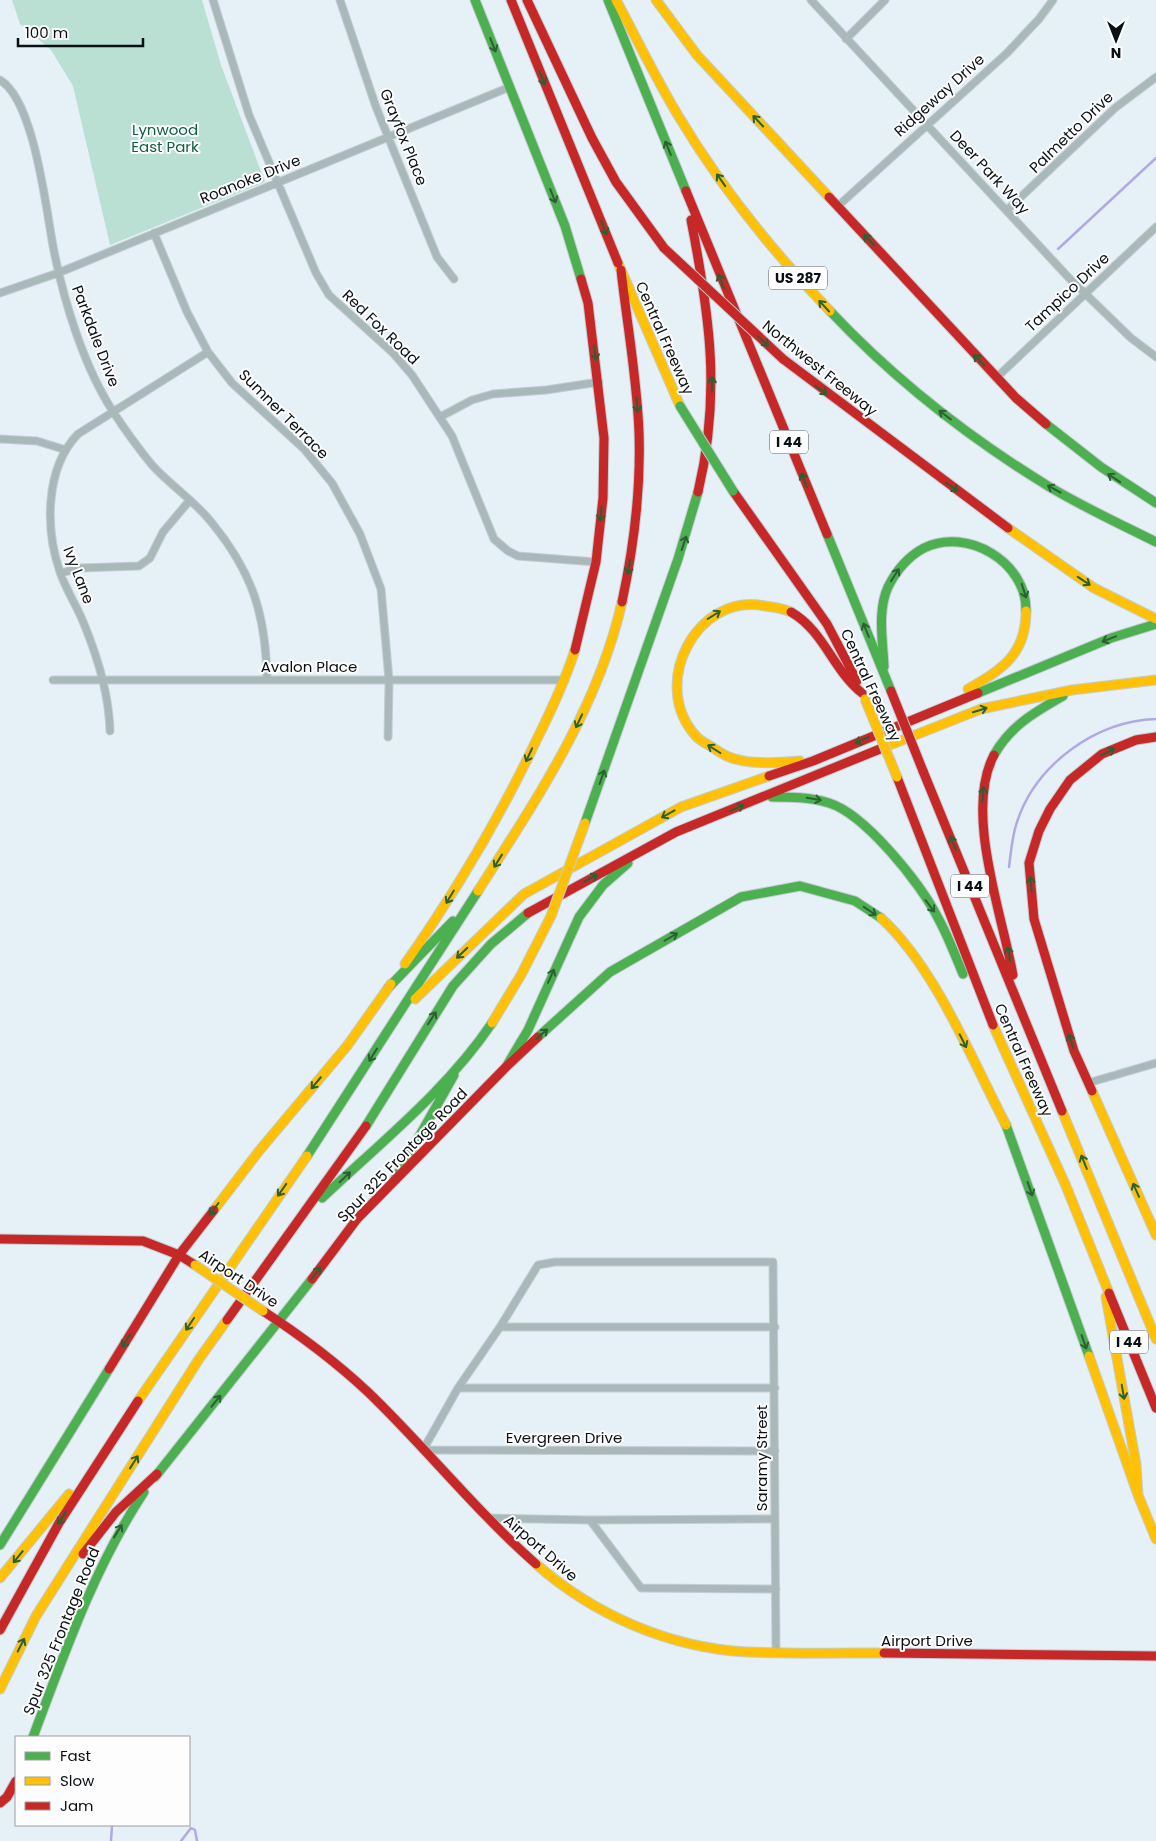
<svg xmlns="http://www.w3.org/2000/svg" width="1156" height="1841" viewBox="0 0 1156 1841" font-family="Poppins,sans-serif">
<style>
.green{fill:#b9e0d3}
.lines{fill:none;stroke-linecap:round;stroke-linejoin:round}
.stream{stroke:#b2a8e2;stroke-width:2.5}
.street-casing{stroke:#c4ccd1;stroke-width:9}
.fast-casing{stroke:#c4ccd1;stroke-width:11}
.slow-casing{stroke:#c4ccd1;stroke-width:11}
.jam-casing{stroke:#c4ccd1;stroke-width:11}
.street{stroke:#a9b9ba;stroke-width:7}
.fast{stroke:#4caf50;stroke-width:9}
.slow{stroke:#ffc107;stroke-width:9}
.jam{stroke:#c62828;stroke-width:9}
.fast-bridge-casing{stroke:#c4ccd1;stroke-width:11;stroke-linecap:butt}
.slow-bridge-casing{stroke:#c4ccd1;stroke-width:11;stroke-linecap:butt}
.jam-bridge-casing{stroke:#c4ccd1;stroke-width:11;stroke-linecap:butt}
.fast-bridge{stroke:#4caf50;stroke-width:9}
.slow-bridge{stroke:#ffc107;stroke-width:9}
.jam-bridge{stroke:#c62828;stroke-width:9}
.oneway{stroke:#2a6032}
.labels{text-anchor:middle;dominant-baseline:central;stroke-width:4;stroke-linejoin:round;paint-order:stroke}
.shield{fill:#fdfdfd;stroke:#525759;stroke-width:1}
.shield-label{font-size:14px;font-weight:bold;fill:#091013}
.street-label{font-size:15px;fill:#091013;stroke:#fdfdfd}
.park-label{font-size:15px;fill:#0d6042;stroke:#fdfdfd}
</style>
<rect width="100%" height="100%" fill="#e6f1f7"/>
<path class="green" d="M12 0H202L221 65 265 182 110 245 73 86 51 50 20 24Z"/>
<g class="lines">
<path class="stream" d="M1058 249 1156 158
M1009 867C1011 852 1012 836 1017 822 1036 764 1096 721 1156 719
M111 1841 112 1825
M181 1841 191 1828 195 1830 197 1841"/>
<g class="street-casing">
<path id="street" d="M213 0 249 115 316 273 329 295 393 353 412 375 452 436 494 539 508 551 518 556 596 562
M340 0 376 107 437 257 454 279
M811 0 1069 278 1131 338 1156 357
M846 39 885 0
M0 80C34 100 46 208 53 246 63 299 84 368 114 413 125 430 139 449 152 465 170 485 195 501 212 523 253 573 266 616 267 680
M838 206 1007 53 1039 19 1053 0
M1007 210 1115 108 1156 77
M154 233 187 312 208 352 232 383 304 449 332 483 360 534 381 589 389 680 388 737
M0 293 58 273 510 87
M996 378 1156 227
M440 417 472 400 493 394 546 390 599 382
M0 439 37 441 66 450
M61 573 80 568 139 566 150 558 163 532 190 500
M53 680H565
M110 731C109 694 98 658 84 624 77 606 66 590 60 572 45 529 45 468 78 434L208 352
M1088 1083 1156 1063
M500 1327 538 1265 555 1262H773L776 1653
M775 1327H500L458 1388 423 1450 775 1451
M458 1388H775
M487 1518 590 1520 641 1588 776 1589
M590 1520 775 1519"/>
</g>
<g class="fast-casing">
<path id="fast" d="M475 0 565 226 581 279
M608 0 686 191
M830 311C894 379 968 437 1048 486 1083 507 1120 524 1156 542
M1046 424 1101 467 1156 503
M827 534 891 691
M884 667C883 642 877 611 888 587 896 571 907 557 924 548 967 527 1027 562 1026 611
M978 693 1111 638 1156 624
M994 755C1010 726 1035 712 1063 696
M772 797C791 797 810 797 829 803 865 814 921 884 938 918 948 936 955 955 963 974
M585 823 678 559 698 492
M388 988 453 921
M538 1037 610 972 741 897 800 886 855 901 881 918
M506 1067 528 1030 579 917 603 885 628 863
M1006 1125 1089 1356
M366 1126 453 986 491 944 528 913
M307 1156 478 891
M394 1181 454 1075
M322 1198C380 1143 447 1090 492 1023
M155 1477 312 1279
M0 1545 109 1369
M33 1737C65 1652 94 1568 144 1492"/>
</g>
<g class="slow-casing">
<path id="slow" d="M616 0C637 39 656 79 679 117 721 187 773 252 830 311
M656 0 697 55 829 197
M618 263 680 406
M1008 528 1094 588 1156 619
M791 612C783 608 773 607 765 606 696 592 649 685 696 736 700 741 707 744 712 747 719 752 726 757 735 759 756 765 779 762 800 761
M968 689C1003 669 1026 654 1026 611
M880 749 981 709 1072 690 1156 680
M478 891C536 800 598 709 622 602
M881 918C935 967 972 1060 1006 1125
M405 964C455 893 499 819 536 741 551 711 565 681 575 650
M415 999 524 894 681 807 769 776
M492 1023 521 975 551 916
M993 1025 1066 1186 1109 1293
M1092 1091 1156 1235
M1062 1111 1156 1339
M214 1210 259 1151 347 1046 391 984
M1106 1297 1136 1464 1138 1495
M1089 1356 1138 1495 1156 1539
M138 1401 307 1156
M536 1564C594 1615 670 1648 747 1652 793 1654 839 1653 884 1653
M0 1578 69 1494
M0 1689 36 1616 199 1359 227 1320"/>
</g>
<g class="jam-casing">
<path id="jam" d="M511 0 618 263
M527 0 592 138 616 182 664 248
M686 191 827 534
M829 197 1016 398 1046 424
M691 220C710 317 721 395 698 492
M621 270C627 324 637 378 639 432 641 490 634 546 622 602
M783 359 1008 528
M733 491 827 624 857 681
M791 612C824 631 833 670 862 693
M575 650 596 562 603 498 604 438 588 303 581 279
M994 755C964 811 1002 914 1013 975
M923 771 1062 1111
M769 776 813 761 978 693
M897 777 993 1025
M528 913 676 832 880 749
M1092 1091 1074 1051 1034 919 1029 863 1039 831 1050 809 1070 780 1102 754 1136 740 1156 737
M0 1239 143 1241 179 1255 195 1265
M312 1279 357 1219 506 1067 538 1037
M1109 1293 1156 1408
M263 1311C300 1335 336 1362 369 1393 426 1448 476 1511 536 1564
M227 1320 366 1126
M109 1369 179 1255 214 1210
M83 1554 116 1512 157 1474
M0 1630 59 1523 138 1401
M884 1653 1156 1656
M0 1803 7 1797 16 1781"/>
</g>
<use href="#street" class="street"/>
<use href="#fast" class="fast"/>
<use href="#slow" class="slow"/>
<use href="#jam" class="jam"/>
<g class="fast-bridge-casing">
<path id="fast-bridge" d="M680 406 733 491"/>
</g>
<g class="slow-bridge-casing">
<path id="slow-bridge" d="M865 699 897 777
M551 916 585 823
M195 1265 263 1311"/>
</g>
<g class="jam-bridge-casing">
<path id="jam-bridge" d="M664 248 783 359
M891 691 923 771"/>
</g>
<use href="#fast-bridge" class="fast-bridge"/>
<use href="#slow-bridge" class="slow-bridge"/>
<use href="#jam-bridge" class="jam-bridge"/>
</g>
<defs><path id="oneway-shaft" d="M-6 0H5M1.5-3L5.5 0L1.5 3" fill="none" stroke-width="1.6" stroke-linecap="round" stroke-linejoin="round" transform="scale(1.25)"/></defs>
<g class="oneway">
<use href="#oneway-shaft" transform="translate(493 45) rotate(68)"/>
<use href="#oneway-shaft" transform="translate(542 78) rotate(68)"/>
<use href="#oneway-shaft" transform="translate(758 121) rotate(-133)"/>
<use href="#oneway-shaft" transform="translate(668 148) rotate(-112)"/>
<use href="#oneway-shaft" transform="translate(721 180) rotate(-125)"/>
<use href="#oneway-shaft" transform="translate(553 196) rotate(68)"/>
<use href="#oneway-shaft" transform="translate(604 228) rotate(68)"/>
<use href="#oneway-shaft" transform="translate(869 240) rotate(-134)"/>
<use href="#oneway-shaft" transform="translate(721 281) rotate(-112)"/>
<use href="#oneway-shaft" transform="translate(824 306) rotate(-133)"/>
<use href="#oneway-shaft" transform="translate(763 341) rotate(43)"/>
<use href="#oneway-shaft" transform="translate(595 353) rotate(82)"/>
<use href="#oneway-shaft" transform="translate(979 360) rotate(-134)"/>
<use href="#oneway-shaft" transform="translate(712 384) rotate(-89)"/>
<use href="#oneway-shaft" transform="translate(821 390) rotate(37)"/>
<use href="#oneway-shaft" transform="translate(637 405) rotate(85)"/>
<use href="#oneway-shaft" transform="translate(945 415) rotate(-143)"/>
<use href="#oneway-shaft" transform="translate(1114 478) rotate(-146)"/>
<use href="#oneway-shaft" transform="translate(804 480) rotate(-112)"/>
<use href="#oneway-shaft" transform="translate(952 487) rotate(37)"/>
<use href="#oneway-shaft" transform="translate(1054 489) rotate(-151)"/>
<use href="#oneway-shaft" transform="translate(601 514) rotate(96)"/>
<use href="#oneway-shaft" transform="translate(684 543) rotate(-72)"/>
<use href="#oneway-shaft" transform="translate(629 567) rotate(100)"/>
<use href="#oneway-shaft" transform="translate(895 575) rotate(-57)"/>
<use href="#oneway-shaft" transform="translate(1084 581) rotate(33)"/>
<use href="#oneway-shaft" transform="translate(1024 591) rotate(72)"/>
<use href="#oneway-shaft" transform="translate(714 615) rotate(-32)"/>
<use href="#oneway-shaft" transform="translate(866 630) rotate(-112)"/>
<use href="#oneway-shaft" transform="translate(1109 639) rotate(159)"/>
<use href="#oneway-shaft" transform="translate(980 710) rotate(-17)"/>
<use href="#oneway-shaft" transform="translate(579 721) rotate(115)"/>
<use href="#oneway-shaft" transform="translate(862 740) rotate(157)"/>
<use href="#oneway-shaft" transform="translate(714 749) rotate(-148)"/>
<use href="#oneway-shaft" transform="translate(1108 752) rotate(-25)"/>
<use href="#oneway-shaft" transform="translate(529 755) rotate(115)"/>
<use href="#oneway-shaft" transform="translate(602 777) rotate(-71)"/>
<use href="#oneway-shaft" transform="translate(983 794) rotate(-85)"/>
<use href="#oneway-shaft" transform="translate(814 799) rotate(10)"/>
<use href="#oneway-shaft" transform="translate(737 808) rotate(-22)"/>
<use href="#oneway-shaft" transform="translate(668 814) rotate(151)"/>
<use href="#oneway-shaft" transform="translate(953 843) rotate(-112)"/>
<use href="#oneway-shaft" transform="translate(498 861) rotate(122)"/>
<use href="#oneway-shaft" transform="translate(591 878) rotate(-29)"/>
<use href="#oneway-shaft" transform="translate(1031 884) rotate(-95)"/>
<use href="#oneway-shaft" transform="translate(450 897) rotate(121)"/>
<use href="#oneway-shaft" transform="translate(930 906) rotate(53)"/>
<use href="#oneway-shaft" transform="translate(870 911) rotate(34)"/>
<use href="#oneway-shaft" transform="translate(671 937) rotate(-30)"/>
<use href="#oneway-shaft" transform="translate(462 953) rotate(136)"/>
<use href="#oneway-shaft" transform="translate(1009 954) rotate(-101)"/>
<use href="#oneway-shaft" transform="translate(551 976) rotate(-66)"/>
<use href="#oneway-shaft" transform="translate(432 1018) rotate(-57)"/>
<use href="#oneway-shaft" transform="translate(542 1034) rotate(-42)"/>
<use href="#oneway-shaft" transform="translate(963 1041) rotate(63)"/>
<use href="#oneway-shaft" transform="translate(1071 1041) rotate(-108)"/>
<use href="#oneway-shaft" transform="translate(373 1055) rotate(122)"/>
<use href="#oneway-shaft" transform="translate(316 1083) rotate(130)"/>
<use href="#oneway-shaft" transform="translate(1084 1162) rotate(-112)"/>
<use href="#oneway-shaft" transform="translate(345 1177) rotate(-44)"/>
<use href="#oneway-shaft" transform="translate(1030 1189) rotate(71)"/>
<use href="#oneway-shaft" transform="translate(282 1190) rotate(125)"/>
<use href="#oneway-shaft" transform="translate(1136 1190) rotate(-114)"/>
<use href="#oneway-shaft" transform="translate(214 1209) rotate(127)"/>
<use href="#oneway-shaft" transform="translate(316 1273) rotate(-53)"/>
<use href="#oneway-shaft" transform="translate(190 1324) rotate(124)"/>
<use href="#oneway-shaft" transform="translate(126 1341) rotate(122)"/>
<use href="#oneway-shaft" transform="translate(1084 1342) rotate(71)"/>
<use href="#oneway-shaft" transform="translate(1123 1392) rotate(80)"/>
<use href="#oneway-shaft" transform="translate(216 1401) rotate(-51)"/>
<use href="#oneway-shaft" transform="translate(134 1462) rotate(-58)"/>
<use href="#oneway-shaft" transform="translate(62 1518) rotate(122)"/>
<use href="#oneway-shaft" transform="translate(118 1531) rotate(-58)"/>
<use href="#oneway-shaft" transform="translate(18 1557) rotate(129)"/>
<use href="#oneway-shaft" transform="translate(21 1645) rotate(-63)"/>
</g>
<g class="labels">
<g class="shield">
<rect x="769" y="266.5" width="58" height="23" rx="4"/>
<rect x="770" y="430.5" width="38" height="23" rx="4"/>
<rect x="951" y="874.5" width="38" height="23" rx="4"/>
<rect x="1110" y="1330.5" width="38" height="23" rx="4"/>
</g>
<g class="shield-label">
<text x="798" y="278">US 287</text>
<text x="789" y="442">I 44</text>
<text x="970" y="886">I 44</text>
<text x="1129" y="1342">I 44</text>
</g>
<g class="street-label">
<text transform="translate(939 95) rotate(-42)">Ridgeway Drive</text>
<text transform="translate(1071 132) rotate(-44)">Palmetto Drive</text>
<text transform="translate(404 137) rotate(68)">Grayfox Place</text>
<text transform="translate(990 172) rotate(47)">Deer Park Way</text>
<text transform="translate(250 179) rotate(-22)">Roanoke Drive</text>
<text transform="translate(1067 292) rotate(-43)">Tampico Drive</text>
<text transform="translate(381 327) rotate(44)">Red Fox Road</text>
<text transform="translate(96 336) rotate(69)">Parkdale Drive</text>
<text transform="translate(665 338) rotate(66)">Central Freeway</text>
<text transform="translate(820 368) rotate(39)">Northwest Freeway</text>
<text transform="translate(284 414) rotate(45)">Sumner Terrace</text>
<text transform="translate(79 575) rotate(69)">Ivy Lane</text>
<text x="309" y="666">Avalon Place</text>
<text transform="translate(871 685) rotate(65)">Central Freeway</text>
<text transform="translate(1024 1060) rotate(66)">Central Freeway</text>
<text transform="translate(402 1155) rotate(-46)">Spur 325 Frontage Road</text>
<text transform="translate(239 1278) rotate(34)">Airport Drive</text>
<text x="564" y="1437">Evergreen Drive</text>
<text transform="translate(761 1458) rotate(-90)">Saramy Street</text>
<text transform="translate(541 1548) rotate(41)">Airport Drive</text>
<text transform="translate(61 1631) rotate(-68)">Spur 325 Frontage Road</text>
<text x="927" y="1640">Airport Drive</text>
</g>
<g class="park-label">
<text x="165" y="129">Lynwood<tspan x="165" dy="17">East Park</tspan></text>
</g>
</g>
<rect x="15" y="1736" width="175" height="90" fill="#fdfdfd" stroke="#9b9e9f"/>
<rect x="25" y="1752" width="25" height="8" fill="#4caf50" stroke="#9b9e9f"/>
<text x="60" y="1761" font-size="15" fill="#091013">Fast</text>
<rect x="25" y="1777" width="25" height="8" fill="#ffc107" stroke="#9b9e9f"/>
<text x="60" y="1786" font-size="15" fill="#091013">Slow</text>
<rect x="25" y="1802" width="25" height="8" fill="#c62828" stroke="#9b9e9f"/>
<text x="60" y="1811" font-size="15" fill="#091013">Jam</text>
<g transform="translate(1116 40) rotate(180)" stroke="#fdfdfd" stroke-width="4" paint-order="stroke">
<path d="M0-4L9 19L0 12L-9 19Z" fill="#091013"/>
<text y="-8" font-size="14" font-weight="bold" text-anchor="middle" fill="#091013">N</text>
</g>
<path d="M18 38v8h125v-8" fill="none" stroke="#091013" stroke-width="2.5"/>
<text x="25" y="38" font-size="15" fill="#091013" stroke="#fdfdfd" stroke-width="4" paint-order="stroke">100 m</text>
</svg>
